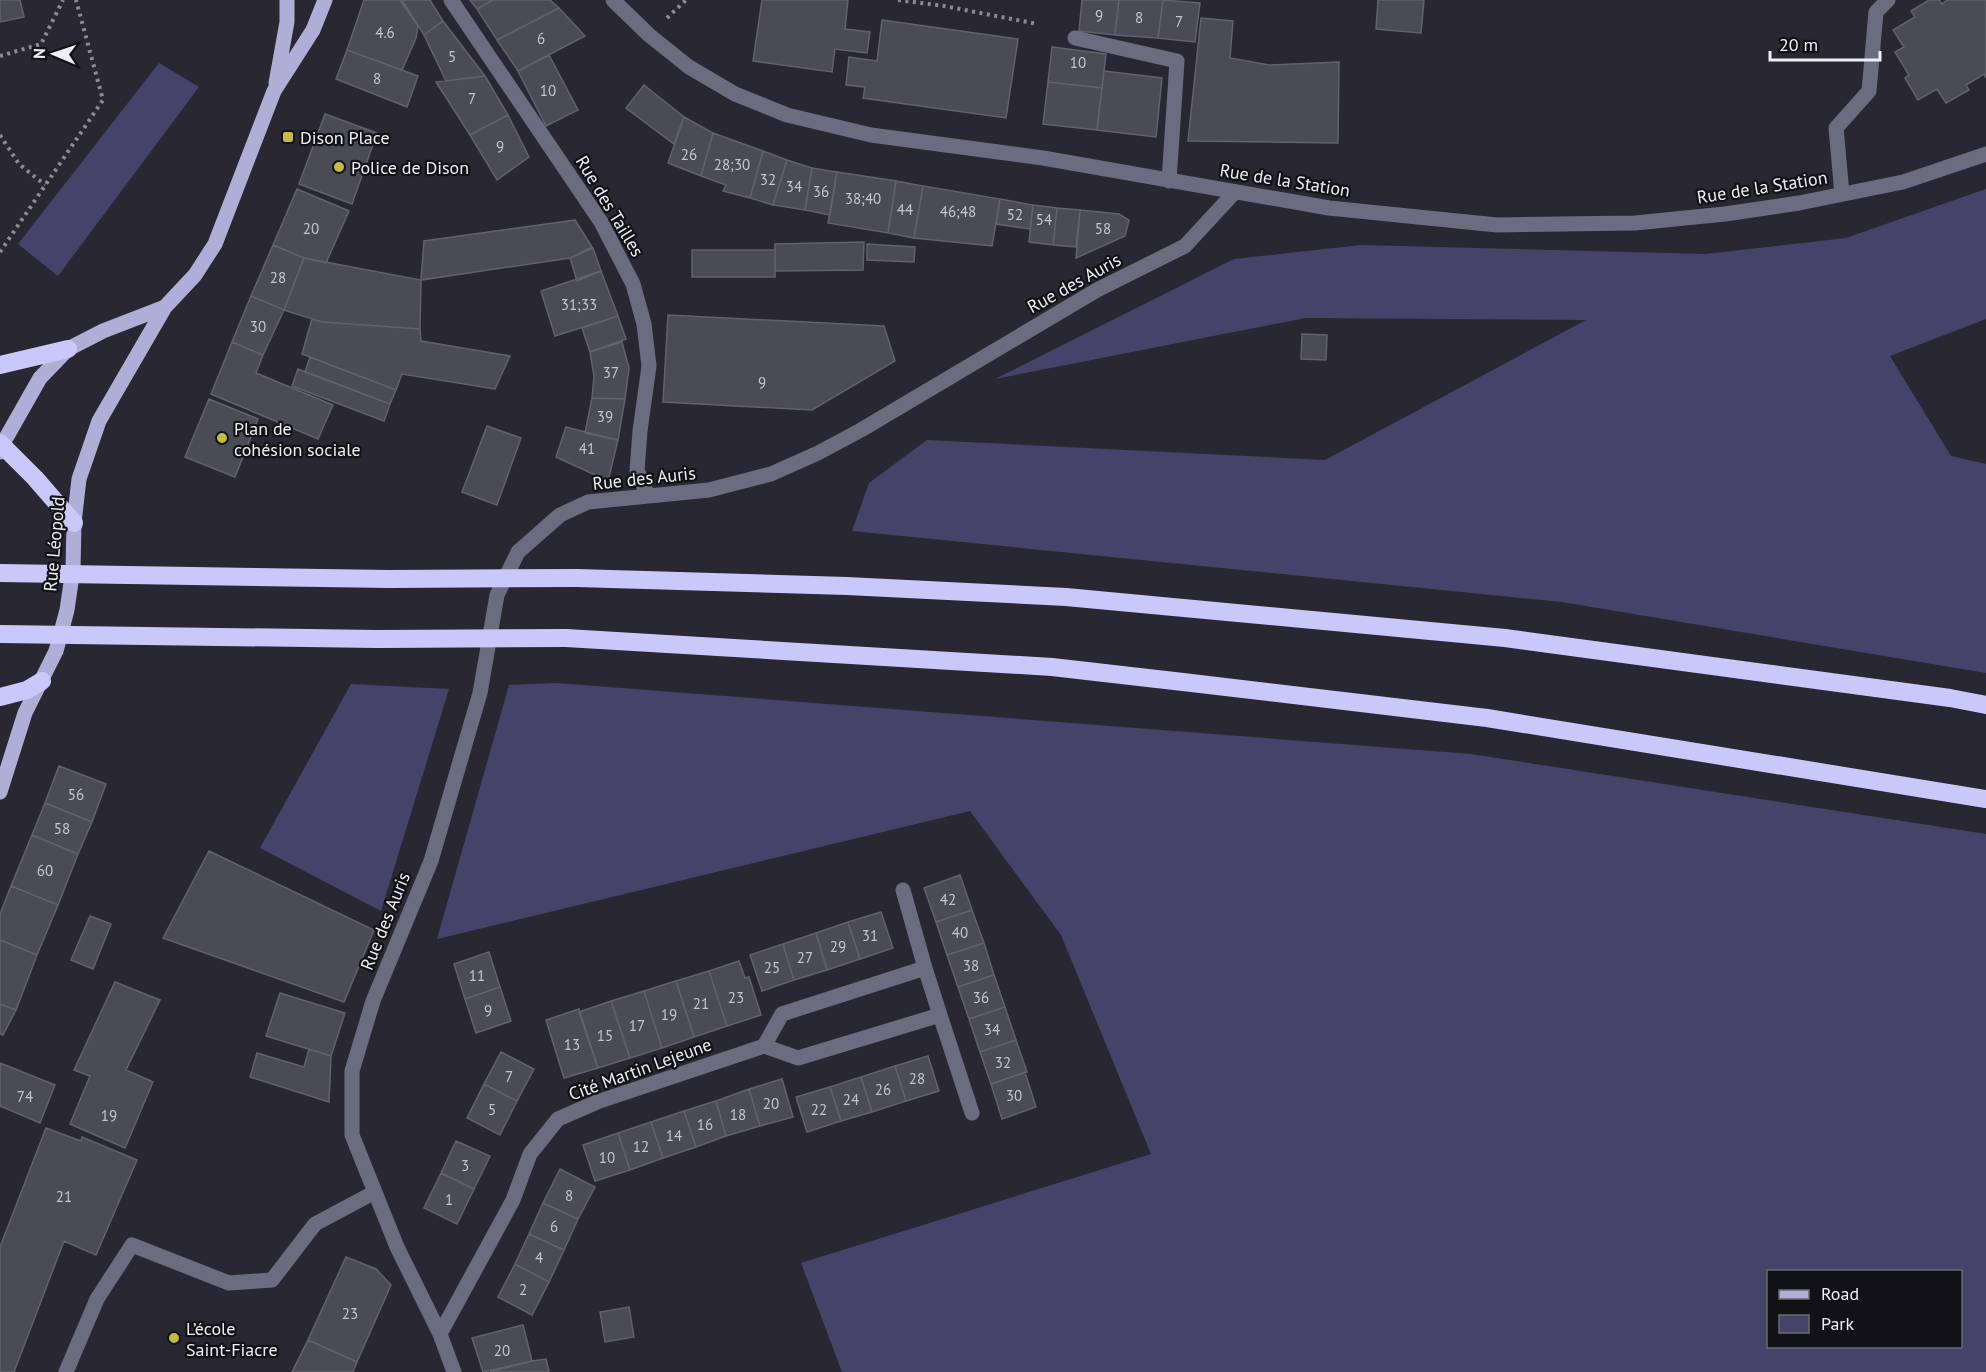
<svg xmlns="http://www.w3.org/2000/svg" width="1986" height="1372" viewBox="0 0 1986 1372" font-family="'PT Sans',sans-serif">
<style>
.green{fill:#46436b;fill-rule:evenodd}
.building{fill:#4b4b56;stroke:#62626e;stroke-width:1.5}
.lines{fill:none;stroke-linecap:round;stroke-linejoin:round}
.path{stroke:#8d8c95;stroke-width:4;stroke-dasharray:3 4.5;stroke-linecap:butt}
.minor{stroke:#6c6c80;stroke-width:15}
.major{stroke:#afaed7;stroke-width:15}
.highway{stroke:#c9c8fa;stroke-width:18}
.highway-bridge{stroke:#c9c8fa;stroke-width:18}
.poi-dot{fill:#c3bd3e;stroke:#121216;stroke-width:2}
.labels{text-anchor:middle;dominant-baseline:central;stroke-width:4.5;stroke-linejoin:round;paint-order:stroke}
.number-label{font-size:15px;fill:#c5c5cd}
.poi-label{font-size:18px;fill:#eeeef5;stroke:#121216;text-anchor:start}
.street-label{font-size:18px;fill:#eeeef5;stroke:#121216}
</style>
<rect width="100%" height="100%" fill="#292832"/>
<path class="green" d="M159 63 199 87 58 276 18 244Z
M1986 189V319L1890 356 1951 456 1986 464V673L1562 602 852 531 869 483 927 440 1325 460 1586 320 1305 318 995 379 1234 259 1361 245 1706 254 1846 238Z
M557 683 1471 754 1986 834V1372H842L801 1263 1151 1154 1061 935 970 811 437 939 509 685ZM1768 1272H1960V1346H1768Z
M351 684 449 689 381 911 260 848Z"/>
<path class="building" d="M0 0H20L24 17 0 22Z
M364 0H400L418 26 416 38 402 70 347 50Z
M402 0H430L443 21 424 35Z
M470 0H493L477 9Z
M493 0H550L559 8 497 40 477 9Z
M762 0H848L845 29 870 32 867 53 835 49 832 72 753 61Z
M1082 0H1119L1115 35 1079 31Z
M1119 0H1163L1158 38 1115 35Z
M1163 0 1200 3 1195 42 1158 38Z
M1378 0H1424L1421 33 1376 29Z
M1929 0H1939L1942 4 1947 0H1986V78L1984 74 1966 85 1969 90 1946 103 1937 89 1918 100 1905 78 1909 75 1895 52 1904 47 1893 30 1915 17 1911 11Z
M559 8 585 36 518 71 497 40Z
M1201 18 1233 21 1230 58 1269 65 1339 62 1338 143 1188 141Z
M882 20 1018 39 1006 118 863 98 865 87 846 85 849 57 877 61Z
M443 21 485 76 446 81 424 35Z
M1052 47 1106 54 1102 88 1048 82Z
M347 50 418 76 407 107 336 79Z
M549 55 578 110 546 126 518 71Z
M1104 71 1162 78 1156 137 1097 130Z
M485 76 508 115 470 135 436 82Z
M1048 82 1102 88 1097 130 1043 124Z
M644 85 684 117 674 144 626 108Z
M325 114 377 133 352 204 299 184Z
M508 115 529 157 497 180 470 135Z
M684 117 713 133 701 176 668 163Z
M713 133 763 151 750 198 723 191 726 185 701 176Z
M763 151 787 160 773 205 750 198Z
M787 160 812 168 805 210 773 205Z
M812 168 837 172 830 215 805 210Z
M837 172 896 181 888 233 828 223Z
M896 181 923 186 914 238 888 233Z
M923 186 1000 199 992 246 914 238Z
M297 189 349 211 326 263 304 258 273 245Z
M1000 199 1033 205 1030 229 996 224Z
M1033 205 1057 208 1053 245 1029 242Z
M1057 208 1080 210 1076 247 1053 245Z
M1080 210 1119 214 1129 220 1125 236 1076 258Z
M575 220 592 247 570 258 421 280 424 241Z
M864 242 863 270 775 271V244Z
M867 244 915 247 914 262 867 260Z
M273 245 304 258 284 310 251 296Z
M593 248 601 271 577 281 570 258Z
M692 250H775V277H692Z
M304 258 421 280 420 329 322 322 284 310Z
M601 271 618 316 555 336 541 291Z
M251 296 284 310 263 355 232 342Z
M668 315 884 326 895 361 812 410 663 402Z
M618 316 626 339 590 352 582 328Z
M312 319 322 322 420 329 421 341 510 356 495 389 402 374 396 390 302 354Z
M1302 334 1327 335 1326 360 1301 359Z
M232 342 263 355 256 373 333 405 318 439 211 394Z
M622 342 629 368 625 399 592 398 594 376 590 352Z
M310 357 396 390 390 404 305 372Z
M298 369 390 404 384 421 292 386Z
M592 398 625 399 618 440 585 433Z
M209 399 258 419 235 477 185 457Z
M487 426 521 438 497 505 462 492Z
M566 427 618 440 608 481 556 457Z
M59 766 106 784 92 822 45 803Z
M45 803 92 822 78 854 32 835Z
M32 835 78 854 58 905 11 886Z
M209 851 374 930 344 1002 163 938Z
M960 875 972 910 936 922 924 888Z
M11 886 58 905 37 955 0 940V914Z
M972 910 984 943 947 955 936 922Z
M881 912 893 948 860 959 848 922Z
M90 916 111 924 93 969 71 960Z
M848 922 860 959 827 970 816 933Z
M816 933 827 970 794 980 783 944Z
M0 940 37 955 16 1010 0 1004Z
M984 943 994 975 958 987 947 955Z
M783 944 794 980 762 991 750 955Z
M489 952 500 987 465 999 454 964Z
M739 961 745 978 749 977 761 1015 727 1026 709 971Z
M709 971 727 1026 694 1037 676 981Z
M994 975 1005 1007 969 1019 958 987Z
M676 981 694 1037 662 1048 644 991Z
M115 982 160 1000 126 1070 153 1082 125 1148 70 1124 90 1076 74 1070Z
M500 987 511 1021 476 1033 465 999Z
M644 991 662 1048 630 1058 611 1001Z
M280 993 345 1013 331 1056 266 1036Z
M611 1001 630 1058 598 1068 579 1012Z
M0 1004 16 1010 3 1035 0 1034Z
M1005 1007 1016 1040 980 1052 969 1019Z
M579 1009 598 1068 564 1078 546 1020Z
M1016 1040 1027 1072 991 1084 980 1052Z
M309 1049 331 1056 329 1102 250 1077 257 1053 304 1067Z
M501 1052 534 1069 517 1101 484 1084Z
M928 1056 939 1091 906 1101 895 1066Z
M0 1063 55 1085 40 1123 0 1106Z
M895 1066 906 1101 872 1112 861 1077Z
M1025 1072 1036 1107 1002 1119 991 1084Z
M861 1077 872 1112 841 1121 830 1087Z
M782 1079 793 1117 760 1126 749 1089Z
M484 1084 517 1101 500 1135 467 1118Z
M830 1087 841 1121 807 1132 796 1097Z
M749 1089 760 1126 726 1136 716 1101Z
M716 1101 726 1136 696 1147 684 1111Z
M684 1111 696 1147 663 1158 651 1122Z
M651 1122 663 1158 630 1170 618 1133Z
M46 1128 81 1141 82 1137 137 1160 96 1255 64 1241 14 1372H0V1247Z
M618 1133 630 1170 595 1181 583 1145Z
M456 1141 490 1156 474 1189 441 1173Z
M560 1169 595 1187 578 1219 543 1203Z
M441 1173 474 1189 457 1224 424 1208Z
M543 1203 578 1219 564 1250 529 1234Z
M529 1234 564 1250 549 1282 515 1264Z
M346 1257 376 1269 391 1285 357 1362 308 1340Z
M515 1264 549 1282 532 1315 498 1297Z
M629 1307 634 1337 605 1342 600 1312Z
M523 1325 532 1361 483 1372 472 1338Z
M308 1340 357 1362 353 1372H292Z
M546 1359 549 1372H490L532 1361Z"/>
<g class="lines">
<path class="path" d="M898 0 944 6 1038 24
M667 18 686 0
M0 56 41 44 63 0
M0 135 19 164 45 185
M0 252 103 100 76 0"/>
<path class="minor" d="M451 0 601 222 633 284 644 324 649 366 640 431 637 470 648 496
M613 0 649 35 689 67 735 94 787 115 871 135 1043 158 1329 208 1497 225 1635 223 1725 214 1799 203 1903 182 1986 154
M1075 38 1177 61 1169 181
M1842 194 1836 128 1869 91 1876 12 1888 0
M903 890 925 968
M940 1015 972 1113
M440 1334 513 1200 530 1154 558 1119 597 1102 764 1046 798 1058 940 1015 925 968 782 1014 764 1046
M66 1372 97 1299 132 1245 229 1283 272 1280 315 1224 375 1192
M454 1372 440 1334 397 1247 352 1135V1071L373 1001 431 861 480 693 497 595 518 552 560 515 588 502 709 490 771 474 818 453 861 430 1097 290 1185 246 1234 193"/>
<path class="major" d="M276 83 287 22V0
M0 452 2 445 40 378 68 349 103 331 165 307
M0 792 25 713 56 651 67 610 73 569 74 523 79 479 99 421 165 307 195 275 215 244 274 91 313 30 325 0"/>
<path class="highway" d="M0 365 68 349
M0 443 35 478 74 523
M577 578 847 586 1066 597 1505 638 1950 698 1986 705
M566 638 1052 667 1183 682 1487 718 1986 799
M0 697 27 690 42 681"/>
<path class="highway-bridge" d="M0 573 389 579 577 578
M0 634 378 639 566 638"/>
</g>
<g class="poi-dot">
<rect x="282" y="131" width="12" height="12" rx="3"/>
<circle cx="339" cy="167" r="6"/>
<circle cx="222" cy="438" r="6"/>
<circle cx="174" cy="1338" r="6"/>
</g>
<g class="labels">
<g class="number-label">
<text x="1099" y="15">9</text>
<text x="1139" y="17">8</text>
<text x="1179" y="21">7</text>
<text x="385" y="32">4.6</text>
<text x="541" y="38">6</text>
<text x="452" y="56">5</text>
<text x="1078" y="62">10</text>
<text x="377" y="78">8</text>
<text x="548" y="90">10</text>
<text x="472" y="98">7</text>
<text x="500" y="146">9</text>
<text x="689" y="154">26</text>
<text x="732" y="164">28;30</text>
<text x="768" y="179">32</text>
<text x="794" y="186">34</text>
<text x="821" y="191">36</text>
<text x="863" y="198">38;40</text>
<text x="905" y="209">44</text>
<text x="958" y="211">46;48</text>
<text x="1015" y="214">52</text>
<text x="1044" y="219">54</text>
<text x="311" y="228">20</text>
<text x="1103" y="228">58</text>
<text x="278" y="277">28</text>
<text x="579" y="304">31;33</text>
<text x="258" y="326">30</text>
<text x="611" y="372">37</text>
<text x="762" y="382">9</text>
<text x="605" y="416">39</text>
<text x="587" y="448">41</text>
<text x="76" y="794">56</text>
<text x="62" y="828">58</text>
<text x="45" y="870">60</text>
<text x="948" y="899">42</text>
<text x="960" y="932">40</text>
<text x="870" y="935">31</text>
<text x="838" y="946">29</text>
<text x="805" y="957">27</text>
<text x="971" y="965">38</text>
<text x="772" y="967">25</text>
<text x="477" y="975">11</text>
<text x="736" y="997">23</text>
<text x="981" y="997">36</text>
<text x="701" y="1003">21</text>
<text x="488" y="1010">9</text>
<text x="669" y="1014">19</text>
<text x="637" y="1025">17</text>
<text x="992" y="1029">34</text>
<text x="605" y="1035">15</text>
<text x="572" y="1044">13</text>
<text x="1003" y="1062">32</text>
<text x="509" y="1076">7</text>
<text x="917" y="1078">28</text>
<text x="883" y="1089">26</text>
<text x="1014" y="1095">30</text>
<text x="25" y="1096">74</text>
<text x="851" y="1099">24</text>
<text x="771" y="1103">20</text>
<text x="492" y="1109">5</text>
<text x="819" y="1109">22</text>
<text x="738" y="1114">18</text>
<text x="109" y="1115">19</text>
<text x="705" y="1124">16</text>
<text x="674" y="1135">14</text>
<text x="641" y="1146">12</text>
<text x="607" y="1157">10</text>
<text x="465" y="1165">3</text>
<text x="569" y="1195">8</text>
<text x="64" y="1196">21</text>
<text x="449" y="1199">1</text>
<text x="554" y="1226">6</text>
<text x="539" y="1257">4</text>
<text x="523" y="1289">2</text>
<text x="350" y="1313">23</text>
<text x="502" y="1350">20</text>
</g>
<g class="poi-label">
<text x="300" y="137">Dison Place</text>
<text x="351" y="167">Police de Dison</text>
<text x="234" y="428">Plan de<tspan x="234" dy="21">cohésion sociale</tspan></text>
<text x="186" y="1328">L’école<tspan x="186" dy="21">Saint-Fiacre</tspan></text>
</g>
<g class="street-label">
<text transform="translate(1285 180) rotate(9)">Rue de la Station</text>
<text transform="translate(1762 187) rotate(-9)">Rue de la Station</text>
<text transform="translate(610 206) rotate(59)">Rue des Tailles</text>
<text transform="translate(1074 283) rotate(-29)">Rue des Auris</text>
<text transform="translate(644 478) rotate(-6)">Rue des Auris</text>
<text transform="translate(54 544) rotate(-85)">Rue Léopold</text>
<text transform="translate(385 921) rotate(-68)">Rue des Auris</text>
<text transform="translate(640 1069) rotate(-20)">Cité Martin Lejeune</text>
</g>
</g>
<rect x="1767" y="1270" width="195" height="78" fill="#121216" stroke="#6a6a6f" stroke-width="1.5"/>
<rect x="1779" y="1290" width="30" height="9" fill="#afaed7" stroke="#6a6a6f" stroke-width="1.5"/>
<text x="1821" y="1300" font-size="18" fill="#eeeef5">Road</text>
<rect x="1779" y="1315" width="30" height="18" fill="#46436b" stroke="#6a6a6f" stroke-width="1.5"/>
<text x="1821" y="1330" font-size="18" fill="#eeeef5">Park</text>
<g transform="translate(54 54) rotate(272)" stroke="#121216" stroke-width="4.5" paint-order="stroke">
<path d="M0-4.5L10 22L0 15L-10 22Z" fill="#eeeef5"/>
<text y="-9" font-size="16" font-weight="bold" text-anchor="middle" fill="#eeeef5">N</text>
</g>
<path d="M1770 51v9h110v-9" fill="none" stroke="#eeeef5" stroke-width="3"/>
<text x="1779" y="51" font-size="18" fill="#eeeef5" stroke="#121216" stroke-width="4.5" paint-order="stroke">20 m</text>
</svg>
